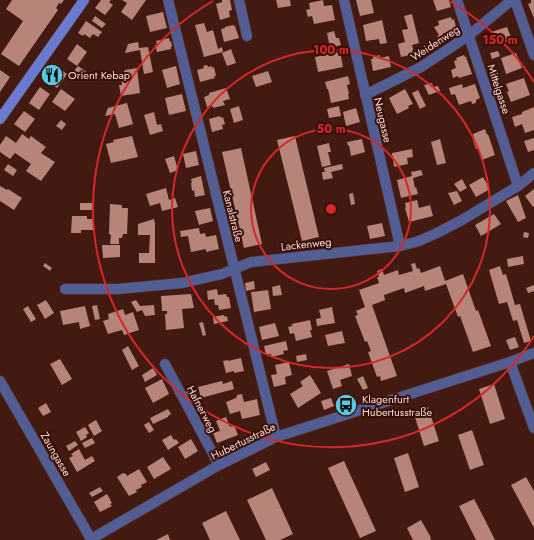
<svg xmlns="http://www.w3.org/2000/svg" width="534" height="540" viewBox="0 0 534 540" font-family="Jost,sans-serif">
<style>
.building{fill:#b68478}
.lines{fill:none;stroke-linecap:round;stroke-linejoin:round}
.street-casing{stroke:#5f3930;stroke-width:11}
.secondary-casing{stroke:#5f3930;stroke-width:11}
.street{stroke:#525d93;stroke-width:10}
.secondary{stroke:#6a7ad0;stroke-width:10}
.ring{fill:none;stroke:#d62828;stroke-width:2}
.labels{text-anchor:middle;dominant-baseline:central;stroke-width:4;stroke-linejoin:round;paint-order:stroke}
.street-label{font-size:11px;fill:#f7dbd4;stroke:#370f07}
.poi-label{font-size:11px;fill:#f7dbd4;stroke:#370f07;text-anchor:start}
.centre{fill:#d62828;stroke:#370f07;stroke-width:2}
.ring-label{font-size:12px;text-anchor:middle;font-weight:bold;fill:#d62828;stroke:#370f07;stroke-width:4;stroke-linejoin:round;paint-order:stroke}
</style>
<rect width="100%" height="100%" fill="#421a11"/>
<path class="building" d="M12 0H64L61 4 59 3 56 8 58 10 19 66 1 54 23 21 6 9Z
M101 0H111L109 2 113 5 105 15 95 8Z
M122 0H146L132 20 121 12 127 3Z
M222 0H230L232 10 229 11 230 17 220 20 216 4 222 2Z
M276 0H290L291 6 278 8Z
M323 0 324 6 332 5 335 20 314 24 312 16 308 17 306 10 310 9 309 3Z
M356 0H371L374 13 360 16Z
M433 0H449L451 7 437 11Z
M531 0H534V18L528 4 531 3Z
M163 12 167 28 150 32 146 16Z
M412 14 419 43 412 45 414 54 401 57 398 44 405 42 402 30 408 29 404 16Z
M95 16 106 24 102 28 92 21Z
M451 17 452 20 454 19 457 31 445 34 447 37 440 41 437 36 439 35 434 27 439 25 438 21Z
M382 20 387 43 380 44 379 39 366 41 363 25Z
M86 21 102 32 98 37 93 34 90 38 84 34 83 36 78 33Z
M204 23 207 32 213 30 218 49 222 47 223 52 204 57 195 25Z
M233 25 234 26H235L239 38 224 42 221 29 225 28V27Z
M507 27 512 40 498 45 496 39 494 40 491 32Z
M334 31 336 38H339L341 45 330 48 327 33Z
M169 38 170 42 171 41 172 46 171 47V49L157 52 155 45H157L156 41Z
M138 42 139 48 148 47 153 72 144 74 140 50 125 53 128 44Z
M77 44 87 52 77 66 67 59Z
M231 49 236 63 227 66 222 53Z
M498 51 500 56 492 59 490 53Z
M340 52 343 67 318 72 315 57Z
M516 53 522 68 506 74 501 58Z
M380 55V58L389 56 391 67 373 71 371 59H373V57Z
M464 55 465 57H466L472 74 459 78 458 76 453 78 451 70 456 68 454 61 457 60 456 58Z
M207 65 208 67 212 66V68L214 67 216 76H214L215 78 200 82 197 70 204 68 203 66Z
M55 66 67 74 57 88 45 80Z
M78 66 88 73 84 78 74 71Z
M176 66 180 84 167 88 162 70Z
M137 68 140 93 121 96 119 85H122L121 76 125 70Z
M0 70 10 77 0 92Z
M268 71 272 82 256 87 252 76Z
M348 76 350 84 347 85 349 94H348L349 99 331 103 328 89H327L325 82Z
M524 78 530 95 511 102 507 92 509 91 506 84Z
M432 83 433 87 438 86 440 91 429 95 424 85Z
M462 84 463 88 475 84 480 98 476 100V103L472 104 471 101 459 105 455 94 451 95 449 88Z
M40 87 50 94 39 110 29 103Z
M226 88 230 99 223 101 225 105 213 108V106L207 107 204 97 209 95V93Z
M61 89 75 99 65 111 52 102Z
M405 89 413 104 408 106 409 108 397 114 389 98Z
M418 90 426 106 420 109 412 93Z
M182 94 186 111 169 115 165 98Z
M127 103 133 124 119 128 115 114 105 116 108 108Z
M239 106 243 120 234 123 230 109Z
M339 106 341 116 329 118 327 109Z
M534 107V130L525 133 522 124 515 127 512 117 522 114V112Z
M356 108 360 122 346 126 343 112Z
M24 111 35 119 25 132 14 124Z
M154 112 157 125 161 124 163 131 150 135 144 115Z
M220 116 221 118 223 117 225 124 222 125 223 129 212 132 209 119Z
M61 120 66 124 62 130 56 126Z
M485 129 487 135 488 134 495 155 482 160 478 149H476L473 140 474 139 473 134Z
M22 134 29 139 31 136 46 147 41 153 55 162 41 181 26 171 31 164 15 153 10 159 0 152V145L6 136 16 143Z
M132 136 138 157 111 163 106 144 114 142 113 140Z
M295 136 319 237 302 241 277 140Z
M534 138V150L528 152 524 141Z
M362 139 365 152 351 156 349 145 348 146 347 142Z
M440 139 446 163 437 165 431 142Z
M329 143 331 152H328L331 165 322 167 317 146Z
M241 148 262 244 244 248 222 152Z
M412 149 413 157 407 158 408 164 394 167 392 153Z
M196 151 199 165 186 168 183 154Z
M174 156 178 170 170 173 165 159Z
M8 164 17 170 13 176 4 170Z
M342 164 343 169 331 172 333 178 323 180 322 172H325L324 168Z
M421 170 423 175 413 178 415 188 416 187 418 194 401 198 397 180 412 176 411 172Z
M201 176 205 195 195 197 194 190 192 191 191 183H192L191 179Z
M483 177 490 189 476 197 469 185Z
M462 179 467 188 460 192 454 184Z
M0 186 7 190 8 189 22 198 14 210 0 201Z
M166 188 169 200 175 198 178 207 162 211 160 203 150 206 146 194Z
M534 189V206L533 207 525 196Z
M457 191 462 201 454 205 448 193Z
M353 193 355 204 351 205 349 194Z
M518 195 526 218 518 222 506 201Z
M417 200 419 208 430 205 433 216 409 222 405 208 406 207 405 203Z
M80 203H93V210H80Z
M110 204 122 205V208H128L127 234H123L122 238H119V244H110L111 235 109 234Z
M210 208 213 221 199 225 195 211Z
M494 214 501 224 481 236 475 225Z
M72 216H87V219H94V230H81V233H71Z
M154 219 155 223V263H139V253H149L150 235H138V224Z
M382 223 385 236 370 239 367 226Z
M199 228 200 234 205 233 206 237 216 235 219 249 206 252V249L191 252 188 236 181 237 180 231Z
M524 232 529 233 528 238 523 237Z
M102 245H120V257L103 258Z
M523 256 524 264 508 267 507 259Z
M45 263 52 268 50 271 43 266Z
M415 263 417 269 419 268 421 273 440 266 445 281 463 274 476 311 478 310 491 346 473 352 460 316 458 317 446 284 425 291 424 286 405 293 404 288 384 295 385 300 372 305 397 376 381 381 380 376 377 377 368 352 371 351 367 341 365 342 355 316 358 315 356 311 365 307 359 290 379 283 377 277H379L377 271 382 269 384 275 398 270 399 275 413 271 411 264Z
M500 266 503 275 506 274 515 305 520 304 531 341 524 343 517 320 513 321 507 302 499 304 489 270Z
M254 281 255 289 246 291 245 283Z
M280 285 282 295 273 296 272 287Z
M534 285V291L528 293 526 288Z
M217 289 218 295 226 294 227 297H229L231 308 219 310 218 305H215L214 299 208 300 207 291Z
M268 290 271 309 254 312 251 292Z
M191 294 194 308 182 309 184 328 166 330 165 314H167V311H162L161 296Z
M46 300 54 313 45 319 37 305Z
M136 300 140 306 154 305 155 315 145 316 142 310 137 312 131 302Z
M97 305 100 319 95 320 92 306Z
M28 306 36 319 31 322 23 309Z
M85 306 90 326 80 329 79 322 63 325 60 311Z
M332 307 335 323 317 326 316 319 321 318 319 310Z
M123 309 125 315 133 312 139 330 124 335 122 330 108 334 103 321 109 319 108 314Z
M224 315 225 317 227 316 228 321 214 324 213 317Z
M310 320 312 330H310L312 337 296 341 294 333 290 334 288 327 292 326V324Z
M203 322 206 335 203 336 199 323Z
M275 323 279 336 262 340 259 327Z
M342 331 345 343 328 346 325 335Z
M515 337 519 347 510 350 506 340Z
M286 341 288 350 283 351 284 354 272 357 271 354 266 355 264 346Z
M128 346 139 366 132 370 122 350Z
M306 354 307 360 297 362 296 356Z
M241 358 244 371 234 373V371L226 373 223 361 228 360V361Z
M60 359 72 379 62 385 50 364Z
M289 362 292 375 285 377 286 384 274 387 271 375 277 374 275 365Z
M349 364 352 376 340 380 342 386 333 389 327 371Z
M153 368 157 375 145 382 142 375Z
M310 375 321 393 298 408 290 394 303 386 300 382Z
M363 376 368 388 363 390 357 379Z
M162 379 169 394 153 403 145 388Z
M222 381 223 384 232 381 234 389 201 398 198 387Z
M494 384 505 419 490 424 479 389Z
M192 389 194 394 187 396 185 391Z
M242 394 244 402 257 399 260 415 242 419 240 411 230 414 226 402 236 398 237 395Z
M331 398 334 406 324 410 321 401Z
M46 403 51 412 43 416 38 408Z
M428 407 439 441 424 446 413 411Z
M168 409 171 414 168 416V417L153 424 150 418Z
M226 417 230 427 234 425 238 435 217 443 213 433 220 431 216 421Z
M96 420 102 431 94 436 88 425Z
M149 422 154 430 149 433 144 425Z
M85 427 89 433 86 435 87 437 81 441 76 432Z
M472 430 484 465 470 470 458 435Z
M171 435 174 440 176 439 179 443 168 450 162 440Z
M92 438 95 443 85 448 82 443Z
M191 439 198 451 185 459 178 447Z
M75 441 78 445 69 451 66 446Z
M79 449 85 460 92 456 95 461 77 472 69 458 73 456 71 454Z
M408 453 419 487 405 492 394 458Z
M163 457 171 469 154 479 147 467Z
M344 461 376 531 360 538 328 468Z
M266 462 270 470 256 477 252 469Z
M139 469 147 482 141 485 142 487 136 490 137 492 129 496 117 477 123 473 126 474 127 476Z
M526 477 534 491V528L511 485Z
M100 487 103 491 92 497 89 493Z
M272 488 293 534 280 540H266L247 500Z
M107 494 112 503 110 504 112 506 100 512 94 502Z
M474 499 483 516 495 540H476L459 506Z
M226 511 240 540H210L202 523Z
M421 520 430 536 431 540H413L407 528Z
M168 534 170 540H156Z"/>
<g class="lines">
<g class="street-casing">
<path id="street" d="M168 0 276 437
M239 0 247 36
M344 0 400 246
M457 0 518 186
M515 0 534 55
M365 95 421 67 468 36 512 0
M65 289H118L182 283 222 274 251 262 400 246 419 241 437 233 462 220 518 186 534 173
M510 362 534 428
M165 364 219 465
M0 381 91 539 219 465 276 437 510 362 534 353"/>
</g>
<g class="secondary-casing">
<path id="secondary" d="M0 119 84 0"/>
</g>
<use href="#street" class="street"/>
<use href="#secondary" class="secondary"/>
</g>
<g class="ring">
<circle cx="331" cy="209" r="80"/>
<circle cx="331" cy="209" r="159"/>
<path d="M534 336A239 239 0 1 1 213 1M449 1A239 239 0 0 1 534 82"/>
</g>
<defs>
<g id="restaurant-disc" transform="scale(1.15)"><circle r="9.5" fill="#56c9e1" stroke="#370f07"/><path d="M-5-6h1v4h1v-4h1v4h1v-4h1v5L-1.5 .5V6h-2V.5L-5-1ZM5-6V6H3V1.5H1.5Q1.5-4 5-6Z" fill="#111"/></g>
<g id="bus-disc" transform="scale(1.15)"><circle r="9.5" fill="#56c9e1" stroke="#370f07"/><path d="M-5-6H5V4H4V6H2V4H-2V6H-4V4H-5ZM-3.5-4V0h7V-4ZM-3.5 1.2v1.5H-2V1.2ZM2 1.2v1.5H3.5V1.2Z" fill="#111"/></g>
</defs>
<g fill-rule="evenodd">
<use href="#restaurant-disc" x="52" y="75"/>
<use href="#bus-disc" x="346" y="405"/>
</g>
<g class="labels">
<g class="street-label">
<text transform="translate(435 43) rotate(-33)">Weidenweg</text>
<text transform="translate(499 89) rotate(72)">Mittelgasse</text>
<text transform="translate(383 120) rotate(77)">Neugasse</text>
<text transform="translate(233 216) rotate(76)">Kanalstraße</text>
<text transform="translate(306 244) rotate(-6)">Lackenweg</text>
<text transform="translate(202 409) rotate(62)">Hafnerweg</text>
<text transform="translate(243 441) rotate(-26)">Hubertusstraße</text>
<text transform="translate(56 454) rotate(60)">Zaungasse</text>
</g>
<g class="poi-label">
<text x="68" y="75">Orient Kebap</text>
<text x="362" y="399">Klagenfurt<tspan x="362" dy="13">Hubertusstraße</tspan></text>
</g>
</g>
<circle cx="331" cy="209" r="6" class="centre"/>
<g class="ring-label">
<text x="500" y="44">150 m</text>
<text x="331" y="54">100 m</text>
<text x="331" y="133">50 m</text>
</g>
</svg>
